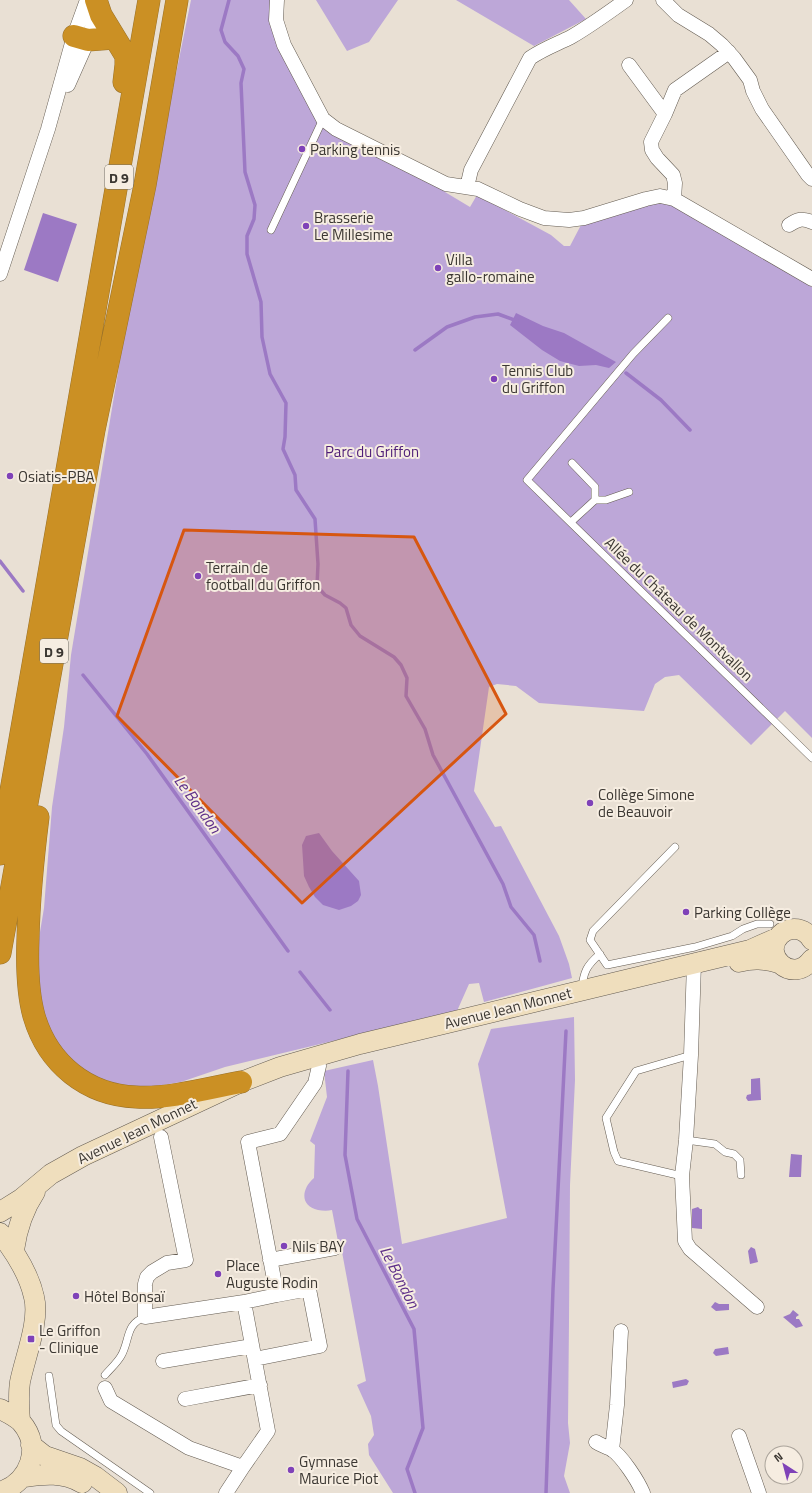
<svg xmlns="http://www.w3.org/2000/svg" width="812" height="1493" viewBox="0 0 812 1493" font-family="'Titillium Web',sans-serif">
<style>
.green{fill:#bda7d8}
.water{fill:#9c79c4}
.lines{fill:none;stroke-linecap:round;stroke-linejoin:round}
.stream{stroke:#9c79c4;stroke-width:3.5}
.lane-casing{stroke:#645c52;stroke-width:8}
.street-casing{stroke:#645c52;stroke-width:15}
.secondary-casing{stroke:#645c52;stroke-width:21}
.highway-casing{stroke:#997129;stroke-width:23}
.lane{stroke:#fff;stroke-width:7}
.street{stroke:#fff;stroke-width:14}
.secondary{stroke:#efdebd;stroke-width:20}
.highway{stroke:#cb9024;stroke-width:22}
.marked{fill:#d75610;fill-opacity:0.2;stroke:#d75610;stroke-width:3;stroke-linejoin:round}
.poi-dot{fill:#7f42b8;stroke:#f6ede1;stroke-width:1.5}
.labels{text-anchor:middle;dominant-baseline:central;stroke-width:4;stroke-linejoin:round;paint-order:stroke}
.shield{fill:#f6ede1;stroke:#736e66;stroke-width:1}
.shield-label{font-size:14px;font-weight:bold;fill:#3b3732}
.poi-label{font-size:15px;fill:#3b3732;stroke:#f6ede1;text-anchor:start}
.park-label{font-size:15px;fill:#4f1e78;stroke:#f6ede1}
.street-label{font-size:15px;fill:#3b3732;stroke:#f6ede1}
.water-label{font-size:16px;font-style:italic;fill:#5e2f89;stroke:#f6ede1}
</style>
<rect width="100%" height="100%" fill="#e9e0d4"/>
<path class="green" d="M191 0H270V24L276 41 317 121 443 188 445 192 470 207 477 195 551 235 564 246H570L581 225 647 204 673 203 812 287V738L785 711 751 745 679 675 665 677 655 684 644 711 539 703 516 686 497 684 489 687 474 791 495 827 501 826 559 936 569 964 572 978 484 1002 479 983 469 984 457 1011 225 1067 181 1082 157 1086H131L115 1083 96 1077 71 1061 59 1047 45 1019 36 967 38 944 44 908 52 807 64 727 71 655 130 300Z
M316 0H398L369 42 347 51Z
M456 0H569L586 19 534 46Z
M574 1017 575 1080 570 1185 569 1322 568 1423 570 1443 564 1476 570 1493H393L369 1455 368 1444 374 1435 371 1416 357 1385 366 1381 342 1252H340L332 1210C328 1211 323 1211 318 1210 300 1206 301 1189 314 1178L315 1145 310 1141 327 1097 324 1071 373 1060 378 1086 402 1244 507 1218 478 1064 491 1029Z"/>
<path class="water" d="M43 213 77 224 58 282 24 270Z
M516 313 543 326 564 333 616 362 609 368 596 365 579 366 560 361 542 350 510 325Z
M319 833 332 851 359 881 361 895 358 901 351 906 339 910 323 905 315 897 309 887 304 876 303 860 302 845 306 836Z
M760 1078 761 1100 748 1101 746 1098 747 1095 751 1094V1079Z
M791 1154 802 1155 801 1177H789Z
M698 1207 700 1209H702V1229L692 1228V1209Z
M751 1247 755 1249 758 1262 750 1264 748 1251Z
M715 1302 719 1304H729V1310L716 1311 711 1307Z
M793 1310 799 1315 796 1317V1319H799L803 1326 796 1328 783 1317 790 1314Z
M728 1347 729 1354 716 1356 713 1353 715 1349Z
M686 1379 689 1381 687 1385 673 1388 672 1382Z"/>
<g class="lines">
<path class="stream" d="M229 0 221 30 225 42 238 56 244 69 241 83 245 172 255 205 254 219 247 236V254L261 302 262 337 270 374 286 403 285 437 283 449 295 475 296 490 315 519 318 564 317 586 325 595 340 603 346 608 351 625 360 636 394 657 401 665 407 678 406 696 425 729 433 755 503 884 511 907 534 935 540 961
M415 350 447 327 475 317 498 314 517 321
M626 373 661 400 690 430
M0 561 23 591
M83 675 147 754 288 951
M300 972 330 1010
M348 1071 345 1155 357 1219 414 1329 423 1428 407 1469 415 1493
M546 1493 553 1289 566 1031"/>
<g class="lane-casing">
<path id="lane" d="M271 230 323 119
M668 318 633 354 527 480 812 758
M572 463 595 487V500
M571 522 595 500H606L629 492
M675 847 593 931 590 940 607 965 695 947 732 936 743 929 757 924H770
M582 990C583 972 587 965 600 954
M686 1140 715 1144 725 1152 734 1154 740 1160 741 1175
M682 1176 618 1161 614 1152 606 1118 636 1071 691 1055
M105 1375C110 1369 117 1363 121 1356 130 1341 125 1324 145 1317
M49 1376 56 1425 61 1431 150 1493"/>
</g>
<g class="street-casing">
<path id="street" d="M277 0 276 20 284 45 323 119 336 129 446 184 478 189 520 209 544 218 569 220 584 218 646 199 660 196 674 199 812 279
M663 0 678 15 709 34 722 45 734 58 750 80 753 91 762 109 808 175 812 179
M629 65 665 114
M68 85 88 40 99 6
M467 187 471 170 530 58C543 49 557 44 571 37 590 26 608 13 626 0
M674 199 675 183 673 175 657 158 652 150 651 142 665 114 675 90 729 52
M789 225C798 219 802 218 812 222
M0 274 48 129 74 36 87 0
M694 963 691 1055 686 1140 682 1176 685 1241 690 1249 757 1307
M161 1137 186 1260 167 1263 152 1272 147 1277 145 1284V1317L244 1302 277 1295 248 1142 280 1134 315 1083 319 1066
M270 1260 335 1248
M255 1359 320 1346 309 1289 277 1295
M163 1361 252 1346
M105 1388 111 1401 189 1448 243 1467
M185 1399 260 1385
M739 1436 759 1493
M596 1442C601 1445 606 1447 611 1449 622 1456 638 1481 643 1493
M612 1450 617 1405 621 1331
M226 1493 243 1467 268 1431 244 1302"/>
</g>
<g class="secondary-casing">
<path id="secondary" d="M812 940C808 933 802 929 794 929 789 929 784 931 780 935 760 955 793 986 812 959
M739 962C753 958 764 959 779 963
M0 1212 21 1199 51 1174 83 1156 241 1082 280 1067 360 1044 750 950 777 938
M0 1233C15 1252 29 1274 34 1297 40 1321 25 1357 20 1382 18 1395 19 1408 20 1421
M14 1250C17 1229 23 1210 35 1192
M0 1409C8 1413 15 1416 21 1422 43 1447 30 1482 0 1492
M31 1445 45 1456 80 1468 96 1477 117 1493
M24 1477C44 1474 64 1472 82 1483"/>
</g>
<g class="highway-casing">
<path id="highway" d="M96 0 101 15 126 56V65L124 82
M74 36 88 40 114 38
M38 817C33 857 29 897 28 938 27 964 27 991 34 1016 48 1064 87 1095 136 1097 169 1099 209 1088 241 1082
M0 854 149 0
M0 953 94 430 145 185 177 0"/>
</g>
<use href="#lane" class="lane"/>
<use href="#street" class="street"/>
<use href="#secondary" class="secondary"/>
<use href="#highway" class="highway"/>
</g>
<path class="marked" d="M184 530 414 537 506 714 302 903 117 716Z"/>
<g class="poi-dot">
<circle cx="302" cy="149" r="4"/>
<circle cx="306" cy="226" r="4"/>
<circle cx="438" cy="268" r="4"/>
<circle cx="494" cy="379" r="4"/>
<circle cx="10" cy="476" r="4"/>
<circle cx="198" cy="576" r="4"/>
<circle cx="590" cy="803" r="4"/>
<circle cx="686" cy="912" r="4"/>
<circle cx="284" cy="1246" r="4"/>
<circle cx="218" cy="1274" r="4"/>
<circle cx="76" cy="1296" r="4"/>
<rect x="27" y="1335" width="8" height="8" rx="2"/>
<circle cx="291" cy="1470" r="4"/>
</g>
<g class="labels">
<g class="shield">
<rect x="105" y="165" width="28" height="24" rx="3"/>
<rect x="40" y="639" width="28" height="24" rx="3"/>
</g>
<g class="shield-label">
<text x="119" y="177">D 9</text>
<text x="54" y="651">D 9</text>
</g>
<g class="poi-label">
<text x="310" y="149">Parking tennis</text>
<text x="314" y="217">Brasserie<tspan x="314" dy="17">Le Millesime</tspan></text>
<text x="446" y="259">Villa<tspan x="446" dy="17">gallo-romaine</tspan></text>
<text x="502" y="370">Tennis Club<tspan x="502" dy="17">du Griffon</tspan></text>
<text x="18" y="476">Osiatis-PBA</text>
<text x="206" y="567">Terrain de<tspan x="206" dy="17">football du Griffon</tspan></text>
<text x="598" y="794">Collège Simone<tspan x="598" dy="17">de Beauvoir</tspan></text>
<text x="694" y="912">Parking Collège</text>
<text x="292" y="1246">Nils BAY</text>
<text x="226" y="1265">Place<tspan x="226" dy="17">Auguste Rodin</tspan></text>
<text x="84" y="1296">Hôtel Bonsaï</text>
<text x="39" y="1330">Le Griffon<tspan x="39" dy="17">- Clinique</tspan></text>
<text x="299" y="1461">Gymnase<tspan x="299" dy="17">Maurice Piot</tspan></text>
</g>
<g class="park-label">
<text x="372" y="451">Parc du Griffon</text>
</g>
<g class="street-label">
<text transform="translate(679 609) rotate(44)">Allée du Château de Montvallon</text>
<text transform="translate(508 1008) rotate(-14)">Avenue Jean Monnet</text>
<text transform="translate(137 1131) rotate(-26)">Avenue Jean Monnet</text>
</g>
<g class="water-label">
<text transform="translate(198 804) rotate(54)">Le Bondon</text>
<text transform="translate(400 1277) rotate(63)">Le Bondon</text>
</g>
</g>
<g transform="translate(784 1465) rotate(324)"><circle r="19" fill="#f6ede1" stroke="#aba49b"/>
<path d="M0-3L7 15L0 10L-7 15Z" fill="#7f42b8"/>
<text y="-6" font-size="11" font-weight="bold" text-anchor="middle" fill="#3b3732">N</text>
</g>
</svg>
